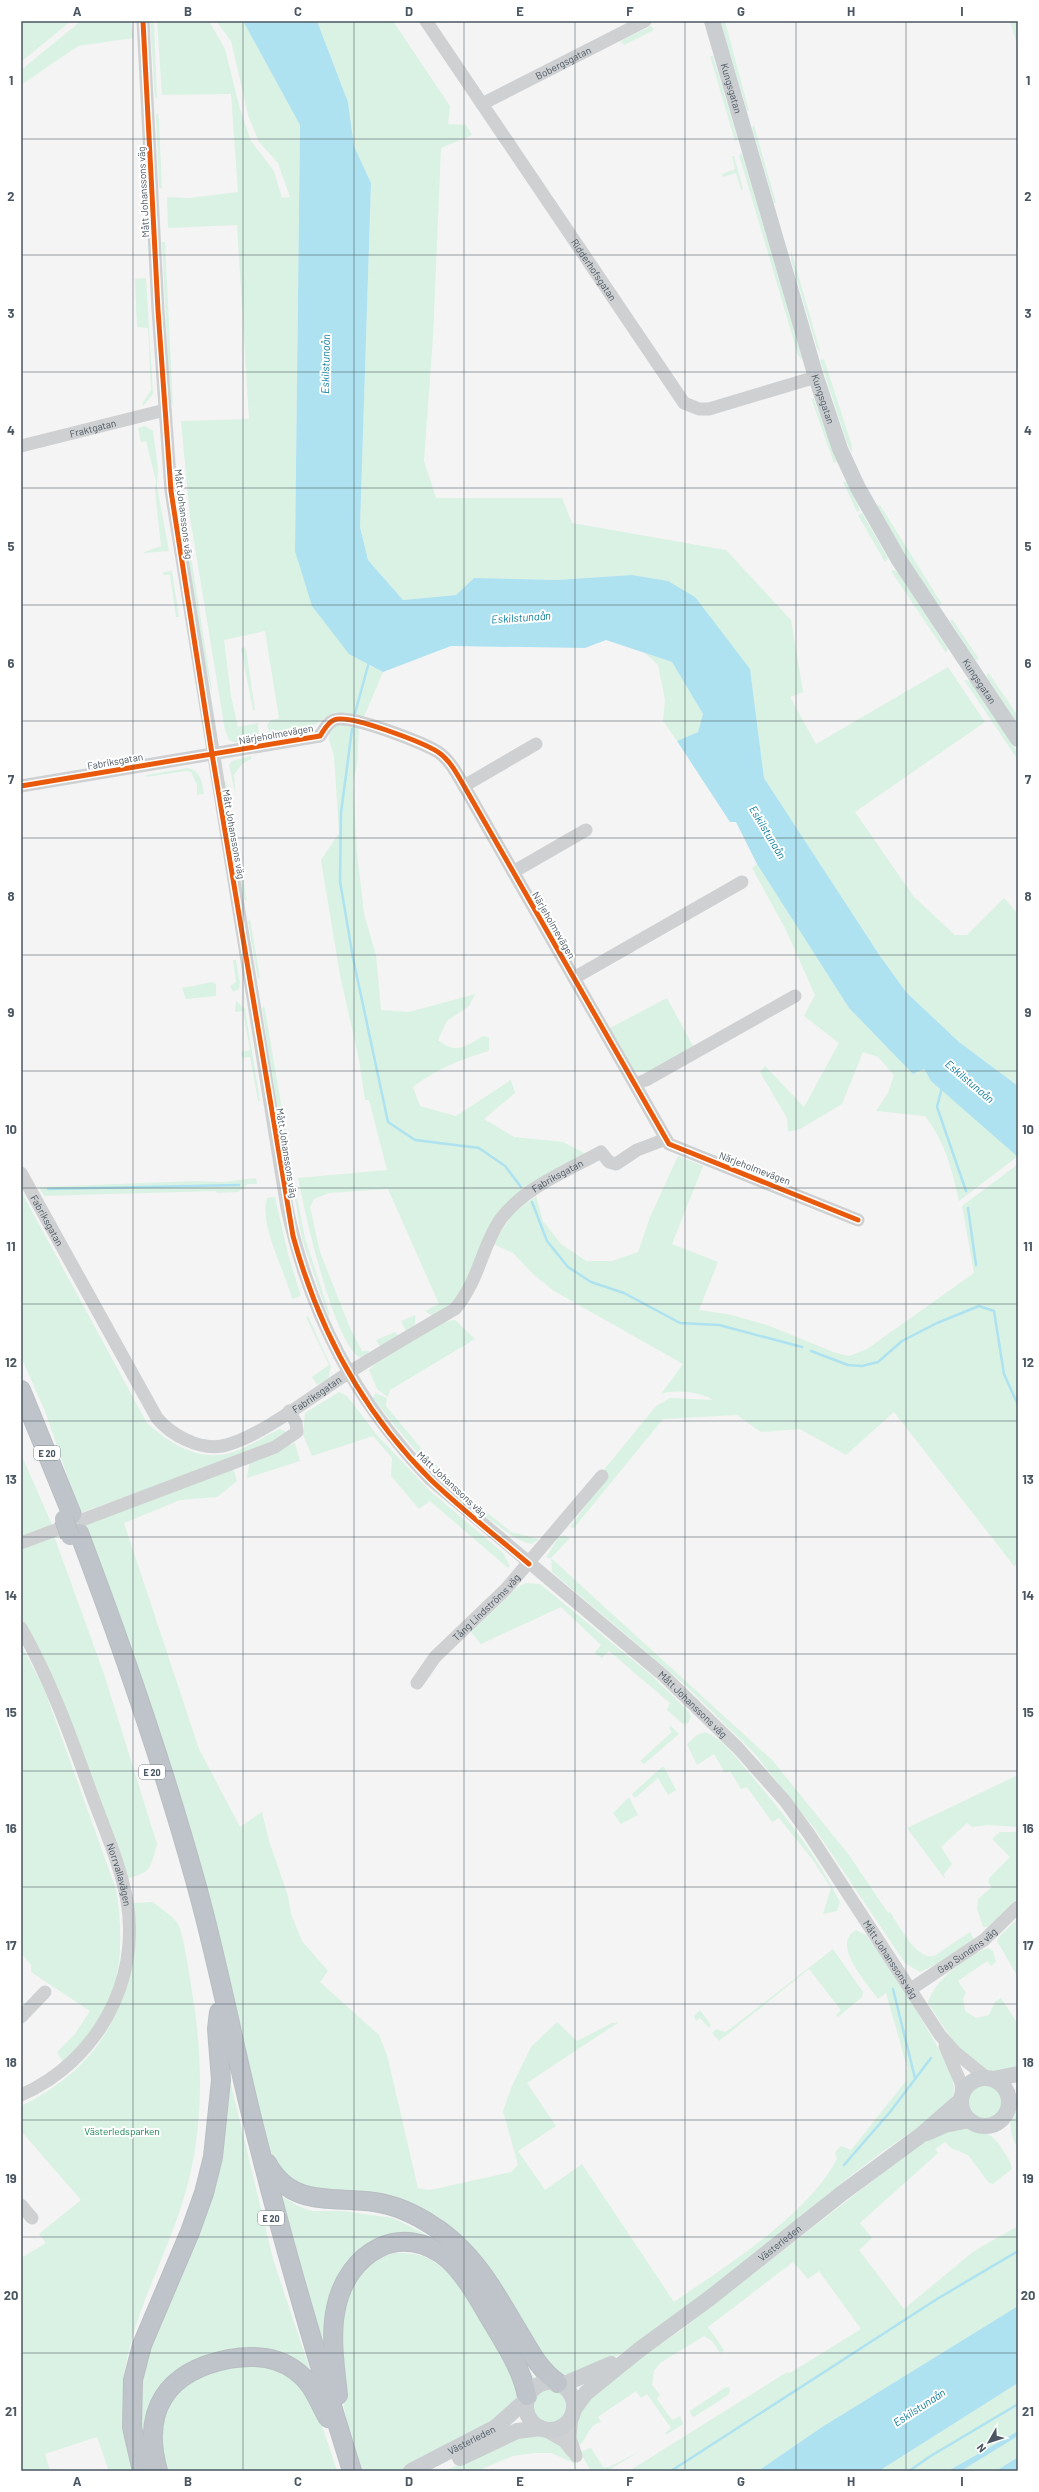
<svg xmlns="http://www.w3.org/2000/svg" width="1039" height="2492" viewBox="0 0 1039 2492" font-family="Barlow,sans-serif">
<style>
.green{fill:#d9f2e3}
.water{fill:#aee2f0}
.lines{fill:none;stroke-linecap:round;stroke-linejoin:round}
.stream{stroke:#aee2f0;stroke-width:2.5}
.highway-casing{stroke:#b9bec3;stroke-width:20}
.minor{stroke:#ced0d2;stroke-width:13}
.major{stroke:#caced1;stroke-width:16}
.highway{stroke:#bec4c9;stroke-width:18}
.highway-bridge-casing{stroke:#b9bec3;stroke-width:20;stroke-linecap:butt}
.highway-bridge{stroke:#bec4c9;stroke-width:18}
.cycleway-casing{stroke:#fff;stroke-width:8}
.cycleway{stroke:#e8590c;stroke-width:5}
.grid{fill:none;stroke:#4a5661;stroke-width:1;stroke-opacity:0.55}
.labels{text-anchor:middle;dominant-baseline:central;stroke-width:4;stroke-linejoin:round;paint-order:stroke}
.shield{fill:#fff;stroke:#808990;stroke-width:1}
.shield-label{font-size:9px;font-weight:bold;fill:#4a5661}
.street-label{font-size:10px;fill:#4a5661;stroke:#fff}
.park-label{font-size:10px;fill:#17864f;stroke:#fff}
.water-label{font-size:11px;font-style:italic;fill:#0c7c9b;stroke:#fff}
.neatline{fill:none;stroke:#4a5661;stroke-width:1.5}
.grid-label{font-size:13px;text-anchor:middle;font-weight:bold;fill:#4a5661}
</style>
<rect width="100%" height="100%" fill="#f4f4f4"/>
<path class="green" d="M21 21H71L21 62Z
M81 21H131L133 38 78 46 21 85V70Z
M150 21H154L157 99 155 97Z
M157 21H209L225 49 240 109 251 141 274 171 282 198 290 197 278 163 259 142 248 115 231 41 216 21H243L300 125 295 551 369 665 383 672 363 719 335 712 314 725 271 737 267 725 271 720 279 718 265 631 224 640 231 696 238 727 258 723 259 738C250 742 239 745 229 740L225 730 190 517 181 421 249 419 237 225 168 228 167 197 189 198 238 192 231 94 162 95Z
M317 21H393L450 106 448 124 466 125 472 135 441 148 433 336 424 461 436 498H562L572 523 726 550 791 620 803 692 790 697 816 744 948 667 985 722 855 812 914 897 955 935H967L1004 898 1018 914V1086L959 1042 906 992 882 959 764 778 750 670 668 581 632 575 557 580 474 578 456 595 403 600 368 560 360 527 371 183 354 146 348 102Z
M720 21H725L749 111H747Z
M1010 21H1018V48Z
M651 26 654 30 624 45 621 41Z
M710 56H713L738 140 735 141Z
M158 113 159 121 162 189 159 187 156 115Z
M754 125 776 203H774L752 128Z
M742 153 798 343 802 360 798 355 739 155Z
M732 156H734L743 189 741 190 736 173 723 177 722 174 735 169Z
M162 242H165L173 407 170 397Z
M791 250 821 354 817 348 791 260Z
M146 278 153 394 143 406 142 404 151 390 148 328 137 327 135 279Z
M824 359 852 446V453L847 443 820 360Z
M811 398 814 399 837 462 834 463Z
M145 426 153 431 158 469 157 486 169 551 142 553 161 546 155 490 156 481 146 441 141 442 138 428Z
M843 482H847L860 510 857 512Z
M880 505 942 604 939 605 910 564 877 506Z
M184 511 213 698 204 658 183 527Z
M862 513 888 558 885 562 858 515Z
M894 570 898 573 948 649 946 653 891 571Z
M172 571 179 617H176L170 575H164L163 572Z
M952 619 979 659 975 660 950 621Z
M243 647 246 649 255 710H253L241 649Z
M645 653 672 662 703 714 698 732 677 741 663 721 665 700 658 665Z
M988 672 1018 716V725L987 677Z
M964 680 970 681 1018 753V760Z
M336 722 359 727 357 766 353 781 357 853 364 914 376 955 381 1010 409 1012 475 994 469 1006 447 1021 438 1040C457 1055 464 1047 483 1036L489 1037V1051C461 1059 436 1069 413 1087L420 1106 456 1116 511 1080 515 1093 484 1119 514 1137 563 1142 588 1155 521 1192 466 1285 451 1304 435 1315H431L425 1311 439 1304 388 1189 329 1193 314 1199 310 1207 320 1252 350 1328 362 1351H369L368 1355 363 1358C336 1356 303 1205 298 1178L387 1170 369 1100H365L359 1060 340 975 321 860 339 833 334 756 329 740 330 727Z
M251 756V759L242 764 234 775 236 797 229 765 232 761Z
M188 768C201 771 202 782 204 794L197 795V785L191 772 186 771 146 777V775Z
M226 781 247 901 244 899 241 884 225 782Z
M757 864 849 1008 913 1074 924 1069 931 1081 1018 1156 959 1201C952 1169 945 1142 925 1116L876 1111 888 1093 894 1075 878 1057 863 1052 842 1104 800 1129 788 1132 787 1118 760 1072 765 1066 804 1107 839 1043 804 1016 815 995 785 928 752 868Z
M250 919 260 978 258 979 248 922Z
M233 960H236L240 983 239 989 233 992 230 986 236 982Z
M213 982 216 984V996L186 999 182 988Z
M667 998 694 1048 648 1072H634L608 1029Z
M236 1001 245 1009 260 1101H258L250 1057 242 1058 241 1052 250 1050 243 1011 235 1012Z
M264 1006 265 1009 291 1163C281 1152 266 1032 262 1008Z
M678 1156 703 1166 672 1244 718 1262 699 1310 732 1315 767 1325 836 1353 849 1356 867 1349 974 1273 962 1206 1018 1164V1563L1014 1566 894 1412 846 1455 800 1429 761 1432 737 1415 663 1419 574 1528 570 1527 593 1496 603 1471 656 1406 670 1398 713 1400C700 1392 677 1389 661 1394L683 1364 554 1291 534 1275 513 1253 493 1244 513 1213 536 1196 543 1221 561 1244 586 1261H612L638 1252 650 1217Z
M256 1178 257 1184H248L238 1192 217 1193 216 1191 44 1196 39 1187 197 1181 223 1182Z
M292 1182 294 1183 305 1238 330 1315 328 1316 302 1239Z
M21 1191 147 1423C170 1444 200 1463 233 1452 249 1447 265 1436 280 1429L290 1433 281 1441 80 1513 45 1411 21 1357Z
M275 1197 288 1254 301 1296 292 1299C285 1270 259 1227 267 1198Z
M415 1315C416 1324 415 1327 407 1333L401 1321Z
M308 1316 331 1367 328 1379 317 1385 312 1377 329 1365 306 1317Z
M455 1320 475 1339 390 1390 388 1397 377 1389 369 1370 375 1364 443 1322Z
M395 1332 398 1335 381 1348 376 1340Z
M339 1392 347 1396 377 1435 429 1490 503 1553 510 1566 508 1568 430 1501 419 1509 391 1476 392 1458 373 1436 312 1456 303 1435 305 1413Z
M376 1393 387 1398 386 1406 430 1459 479 1506 511 1532 539 1539 532 1544C516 1541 506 1531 493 1522 444 1486 410 1446 373 1398Z
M295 1443 300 1461 247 1478 250 1460Z
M21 1454 53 1527 21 1540Z
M229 1469 234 1471 237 1481 217 1497 180 1500 124 1523 199 1749 240 1827 262 1812 269 1841 288 1896 291 1914 302 1941 328 1971 320 1982 379 2035 387 2055 418 2188 430 2190 511 2172 518 2165 503 2111 511 2088 531 2047 557 2022 577 2041 612 2023 619 2022 527 2083 556 2126 518 2151 545 2190 582 2164 674 2302C727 2265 806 2217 837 2159L835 2152 841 2146 851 2150 906 2081 907 2067 886 1993 878 1999C867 1983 830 1944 856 1930L866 1935 875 1947C890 1970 959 2070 954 2092 950 2109 894 2143 878 2155 784 2225 699 2308 597 2368 586 2374 567 2374 555 2376L421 2209C388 2204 308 2198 284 2178 268 2164 262 2127 257 2107L80 1527Z
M563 1535 570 1538 551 1558 772 1760 849 1855 888 1913 890 1912C899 1925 916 1960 934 1956L970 1932 974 1939 945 1960 920 1972 905 1963 815 1829 754 1753 685 1685 552 1572 551 1558H546L558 1538Z
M54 1536 104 1674 157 1844C150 1869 152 1872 126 1879L53 1682 21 1621V1549Z
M526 1583 540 1584 651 1675 688 1711 691 1716 688 1723 683 1724 667 1710 670 1703 609 1651 602 1658 594 1653 601 1645 561 1607 481 1644 471 1632 518 1587Z
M21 1645 43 1686 116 1889C124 1936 123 1992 93 2032 85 2043 73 2053 64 2063L57 2052 75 2034 90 2011 31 1972V1965L21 1953Z
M671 1726 679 1734 644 1764 640 1761 672 1732 669 1728Z
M706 1732C724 1740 737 1759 750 1774 784 1814 817 1855 840 1902L837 1911 823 1914 831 1888 812 1859 779 1818 772 1822 747 1787 741 1789 730 1771 725 1773 714 1754 697 1765 687 1744 697 1735Z
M662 1767H664L676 1790 668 1795 658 1778 635 1798 632 1794Z
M1018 1775V1827L987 1825 972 1827 967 1823 941 1847 952 1864 944 1874 945 1879 907 1828Z
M629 1797 638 1815 621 1824 613 1813Z
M1000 1832H1018V1898L988 1927H983L977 1909 978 1899 992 1887 988 1883 990 1877 1010 1857 992 1839Z
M153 1902C160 1908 173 1916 178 1924 184 1935 191 1984 193 1998 205 2073 203 2153 175 2224 157 2273 134 2318 125 2369 119 2404 128 2438 135 2471H109L97 2437 45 2454 50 2471H21V2258L46 2243 39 2234 81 2200 21 2131V2106C72 2081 106 2047 124 1993 126 1985 130 1977 131 1969 134 1948 132 1924 132 1903Z
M1018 1918V1977L997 1941 999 1937Z
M988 1948 993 1951 996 1962 991 1966 987 1961 958 1981 966 1993 963 1998 965 2011 976 2018 989 2015 995 2002 1001 1998 1018 2024V2071C1011 2071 1003 2073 996 2073 967 2069 943 2025 928 2003 933 1981 968 1955 988 1948Z
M833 1949 863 1992 862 1997 838 2017 836 2015 841 2010 809 1969 719 2041 712 2033 716 2029 725 2032 730 2029Z
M700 2010 711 2025 709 2028 700 2018 696 2021 694 2016Z
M224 2055 273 2259 310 2370 290 2358 182 2371 146 2449H141L139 2379 148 2348 198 2231Z
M968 2102a17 17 0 1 1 34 0a17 17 0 1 1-34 0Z
M1018 2100V2143L1017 2146C1007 2132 1010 2114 1018 2100Z
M963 2125C983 2131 993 2132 1004 2152 1008 2158 1011 2162 1012 2169L993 2184 989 2183 968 2155 951 2148 945 2142 935 2149 938 2153 860 2223 872 2238 859 2250 904 2309 974 2251 1018 2226V2306L822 2427 758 2471H629L787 2372 790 2373 861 2329 819 2271 808 2279 793 2262 708 2327 724 2350 720 2353 712 2341 704 2336 660 2363 654 2371 652 2385 660 2395 657 2399 672 2420 680 2416 683 2424 666 2435 665 2433 671 2428 647 2394 641 2398 636 2391 598 2417 601 2422C587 2426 589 2437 579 2446L576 2445 574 2423 579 2413 609 2379 680 2331 916 2147 938 2133Z
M278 2194 298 2206 312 2211H342L393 2218 433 2238 483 2292 536 2381 531 2384 480 2294 422 2242 342 2270C326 2298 327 2328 327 2359Z
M394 2253C405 2253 415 2253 425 2257 462 2272 495 2343 516 2378L519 2395 484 2430 401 2471H359C342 2411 310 2276 394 2253Z
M254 2363 293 2374 315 2404 337 2471H164C162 2462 157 2450 158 2441 165 2380 201 2372 254 2363Z
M1018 2383V2431L948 2471H879Z
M726 2387H729L730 2391 728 2395 694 2417 691 2415 690 2411Z
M532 2406a17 17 0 1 1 34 0a17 17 0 1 1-34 0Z
M526 2434C558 2437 563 2444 579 2471L572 2462 551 2453H534L513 2456 477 2471H444Z
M1018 2436V2457L996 2471H961Z
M591 2448 603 2467H609L640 2451 607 2471H591L580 2452Z"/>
<path class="water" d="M243 21H317L348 102 354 146 371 183 360 527 368 560 403 600 456 595 474 578 557 580 632 575 668 581 695 597 750 669 764 778 880 956 906 992 959 1042 1018 1086V1157L931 1081 924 1069 913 1074 849 1008 757 864 736 822H730L677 741 698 732 703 714 672 662 606 640 585 648 451 646 383 672 349 654 312 606 295 551 300 125Z
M1018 2306V2383L879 2471H758L822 2427Z
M1018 2431V2436L961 2471H948Z
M1018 2457V2471H996Z"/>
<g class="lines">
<path class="stream" d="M355 713 369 662
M352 729 341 813 340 881 353 958 388 1122 415 1140 479 1148 505 1166 521 1187
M942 1087 937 1107 966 1191
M48 1189 239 1185
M532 1202 547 1241 568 1267 591 1282 624 1293 680 1323 719 1325 802 1347
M968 1208 976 1265
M811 1351 848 1365 862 1366 878 1362 902 1341 937 1323 979 1306 994 1311 1004 1374 1018 1405
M893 1989 915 2078
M844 2165 890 2112 931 2058
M671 2471 937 2299 1018 2251
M909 2471 929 2457 1018 2404"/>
<g class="highway-casing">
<path id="highway" d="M21 1390 72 1515
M79 1533C123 1649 164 1767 197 1887 221 1974 237 2063 260 2150 287 2258 319 2365 352 2471
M267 2163C291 2208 332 2196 374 2202 396 2205 415 2214 433 2226 470 2249 493 2288 515 2326 528 2347 537 2368 558 2383
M338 2395C335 2368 330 2335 336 2308 347 2253 401 2219 449 2260 468 2278 480 2302 494 2325 507 2347 522 2370 527 2396
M142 2471 132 2427 133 2380 142 2345 190 2232 204 2193 213 2157 221 2080 217 2029 219 2012
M158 2471C141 2410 167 2371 229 2359 252 2355 277 2356 296 2371 313 2383 318 2401 328 2418"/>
</g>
<g class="minor">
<path id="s1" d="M143 21 158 310 171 491 287 1208C310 1315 354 1399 430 1479L664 1676 738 1748 785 1801 809 1834 940 2035 955 2052 987 2078"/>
<path id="s2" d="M426 21 684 403 699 409H709L816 377"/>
<path id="s3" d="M482 104 645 21"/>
<path id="s4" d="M21 446 165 410"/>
<path d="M21 786 320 736C324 730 327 723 334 720 348 713 424 743 438 752 450 760 457 774 464 786L669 1144 858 1220"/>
<path d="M464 786 536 744"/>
<path d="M513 872 586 830"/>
<path d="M574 978 742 882"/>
<path d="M635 1084 646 1080 795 996"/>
<path id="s5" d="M21 1173 157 1418C171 1435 199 1450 222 1446 258 1439 315 1394 348 1373 383 1351 419 1330 455 1309 480 1279 481 1248 500 1220 523 1188 567 1171 601 1152L609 1162 616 1164 637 1150 666 1139"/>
<path d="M21 1543 275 1447 297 1432 296 1423 289 1411"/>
<path id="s6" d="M21 1628C50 1679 69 1732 89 1787 102 1824 120 1862 127 1901 141 1982 96 2062 21 2095"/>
<path id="s7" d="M417 1683 435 1657 506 1589 602 1476"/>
<path id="s8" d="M911 1989 984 1940 1018 1907"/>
<path d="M21 2017 45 1992"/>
<path d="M945 2046 961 2083 962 2095"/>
<path d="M21 2205 32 2218"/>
<path d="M572 2416 570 2438 576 2456"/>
<path d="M545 2430 564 2441 572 2451"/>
</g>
<g class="major">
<path id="s9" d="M712 21 816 377 840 449 858 488 899 560 1018 739"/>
<circle cx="985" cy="2102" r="24"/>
<path d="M993 2079 1018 2074"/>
<path d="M927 2133 945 2125 969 2120"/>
<circle cx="550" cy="2406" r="24"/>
<path d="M562 2385 611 2364"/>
<path id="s10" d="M574 2409 586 2393 639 2350 710 2298 841 2194 921 2135 961 2100"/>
<path d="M460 2458 517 2431 541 2428"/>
<path id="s11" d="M411 2471 496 2427 526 2400"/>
</g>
<use href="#highway" class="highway"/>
<g class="highway-bridge-casing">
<path id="highway-bridge" d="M64 1519 70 1536"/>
</g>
<use href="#highway-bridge" class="highway-bridge"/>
<g class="cycleway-casing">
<path id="cycleway" d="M143 21 158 310 171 491 212 754 293 1236C318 1328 362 1411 430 1479 461 1509 496 1536 529 1564
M21 786 320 736C324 730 327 723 334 720 348 713 424 743 438 752 450 760 457 774 464 786L669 1144 858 1220"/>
</g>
<use href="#cycleway" class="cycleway"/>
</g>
<path class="grid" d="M133 21V2471M243 21V2471M354 21V2471M464 21V2471M575 21V2471M685 21V2471M796 21V2471M906 21V2471M21 139H1018M21 255H1018M21 372H1018M21 488H1018M21 605H1018M21 721H1018M21 838H1018M21 955H1018M21 1071H1018M21 1188H1018M21 1304H1018M21 1421H1018M21 1537H1018M21 1654H1018M21 1771H1018M21 1887H1018M21 2004H1018M21 2120H1018M21 2237H1018M21 2353H1018"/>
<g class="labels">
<g class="shield">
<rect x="34" y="1446" width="26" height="14" rx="3"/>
<rect x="139" y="1765" width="26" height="14" rx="3"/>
<rect x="258" y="2211" width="26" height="14" rx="3"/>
</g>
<g class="shield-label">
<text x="47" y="1453">E 20</text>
<text x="152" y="1772">E 20</text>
<text x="271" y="2218">E 20</text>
</g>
<g class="street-label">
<text stroke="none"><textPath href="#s3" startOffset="91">Bobergsgatan</textPath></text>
<text stroke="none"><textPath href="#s9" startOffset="70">Kungsgatan</textPath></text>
<text transform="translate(143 192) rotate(-93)">Mått Johanssons väg</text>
<text stroke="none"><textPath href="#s2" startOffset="300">Ridderhofsgatan</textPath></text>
<text stroke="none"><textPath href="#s9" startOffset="394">Kungsgatan</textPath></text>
<text stroke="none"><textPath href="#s4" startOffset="74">Fraktgatan</textPath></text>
<text transform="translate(184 514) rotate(83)">Mått Johanssons väg</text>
<text stroke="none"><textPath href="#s9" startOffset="718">Kungsgatan</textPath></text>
<text transform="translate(276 734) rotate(-10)">Närjeholmevägen</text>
<text transform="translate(115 761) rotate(-10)">Fabriksgatan</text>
<text transform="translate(234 834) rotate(80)">Mått Johanssons väg</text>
<text transform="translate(554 925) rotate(60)">Närjeholmevägen</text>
<text transform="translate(287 1153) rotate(81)">Mått Johanssons väg</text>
<text transform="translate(755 1168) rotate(21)">Närjeholmevägen</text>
<text stroke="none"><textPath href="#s5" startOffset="798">Fabriksgatan</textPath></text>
<text stroke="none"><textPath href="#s5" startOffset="54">Fabriksgatan</textPath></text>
<text stroke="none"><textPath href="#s5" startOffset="462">Fabriksgatan</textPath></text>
<text transform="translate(452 1484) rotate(43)">Mått Johanssons väg</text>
<text stroke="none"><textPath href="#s7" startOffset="103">Tång Lindströms väg</textPath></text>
<text stroke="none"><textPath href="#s1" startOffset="1854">Mått Johanssons väg</textPath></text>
<text stroke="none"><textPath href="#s6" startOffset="266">Norrvallavägen</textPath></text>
<text stroke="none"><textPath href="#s8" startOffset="68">Gap Sundins väg</textPath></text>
<text stroke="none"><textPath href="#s1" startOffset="2178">Mått Johanssons väg</textPath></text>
<text stroke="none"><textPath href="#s10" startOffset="265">Västerleden</textPath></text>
<text stroke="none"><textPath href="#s11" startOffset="68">Västerleden</textPath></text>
</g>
<g class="park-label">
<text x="122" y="2131">Västerledsparken</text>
</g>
<g class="water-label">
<text transform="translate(325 364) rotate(-89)">Eskilstunaån</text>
<text transform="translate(521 617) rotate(-4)">Eskilstunaån</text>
<text transform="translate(768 832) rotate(59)">Eskilstunaån</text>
<text transform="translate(970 1081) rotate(40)">Eskilstunaån</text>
<text transform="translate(919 2407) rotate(-33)">Eskilstunaån</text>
</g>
</g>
<rect width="1039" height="2492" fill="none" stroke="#ffffff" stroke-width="44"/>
<g transform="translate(989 2442) rotate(231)" stroke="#ffffff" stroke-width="3" paint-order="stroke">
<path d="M0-3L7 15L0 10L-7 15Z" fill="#4a5661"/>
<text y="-6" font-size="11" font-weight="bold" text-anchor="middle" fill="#4a5661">N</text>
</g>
<rect x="22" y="22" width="995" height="2448" class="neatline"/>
<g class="grid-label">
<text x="77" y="16">A</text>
<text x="188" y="16">B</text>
<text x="298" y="16">C</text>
<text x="409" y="16">D</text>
<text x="520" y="16">E</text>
<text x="630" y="16">F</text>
<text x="741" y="16">G</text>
<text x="851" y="16">H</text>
<text x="962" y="16">I</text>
<text x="11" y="85">1</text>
<text x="1028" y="85">1</text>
<text x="11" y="201">2</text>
<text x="1028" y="201">2</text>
<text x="11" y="318">3</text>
<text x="1028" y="318">3</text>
<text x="11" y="435">4</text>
<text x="1028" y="435">4</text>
<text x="11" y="551">5</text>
<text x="1028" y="551">5</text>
<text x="11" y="668">6</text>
<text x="1028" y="668">6</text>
<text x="11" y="784">7</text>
<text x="1028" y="784">7</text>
<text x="11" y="901">8</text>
<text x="1028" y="901">8</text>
<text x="11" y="1017">9</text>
<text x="1028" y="1017">9</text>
<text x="11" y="1134">10</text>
<text x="1028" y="1134">10</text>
<text x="11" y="1251">11</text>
<text x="1028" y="1251">11</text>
<text x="11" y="1367">12</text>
<text x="1028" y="1367">12</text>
<text x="11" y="1484">13</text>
<text x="1028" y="1484">13</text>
<text x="11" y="1600">14</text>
<text x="1028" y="1600">14</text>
<text x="11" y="1717">15</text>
<text x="1028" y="1717">15</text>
<text x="11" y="1833">16</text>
<text x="1028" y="1833">16</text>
<text x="11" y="1950">17</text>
<text x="1028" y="1950">17</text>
<text x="11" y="2067">18</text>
<text x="1028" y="2067">18</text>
<text x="11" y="2183">19</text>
<text x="1028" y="2183">19</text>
<text x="11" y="2300">20</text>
<text x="1028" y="2300">20</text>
<text x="11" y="2416">21</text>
<text x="1028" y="2416">21</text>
<text x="77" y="2486">A</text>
<text x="188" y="2486">B</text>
<text x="298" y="2486">C</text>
<text x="409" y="2486">D</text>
<text x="520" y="2486">E</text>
<text x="630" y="2486">F</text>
<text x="741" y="2486">G</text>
<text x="851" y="2486">H</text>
<text x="962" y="2486">I</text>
</g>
</svg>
